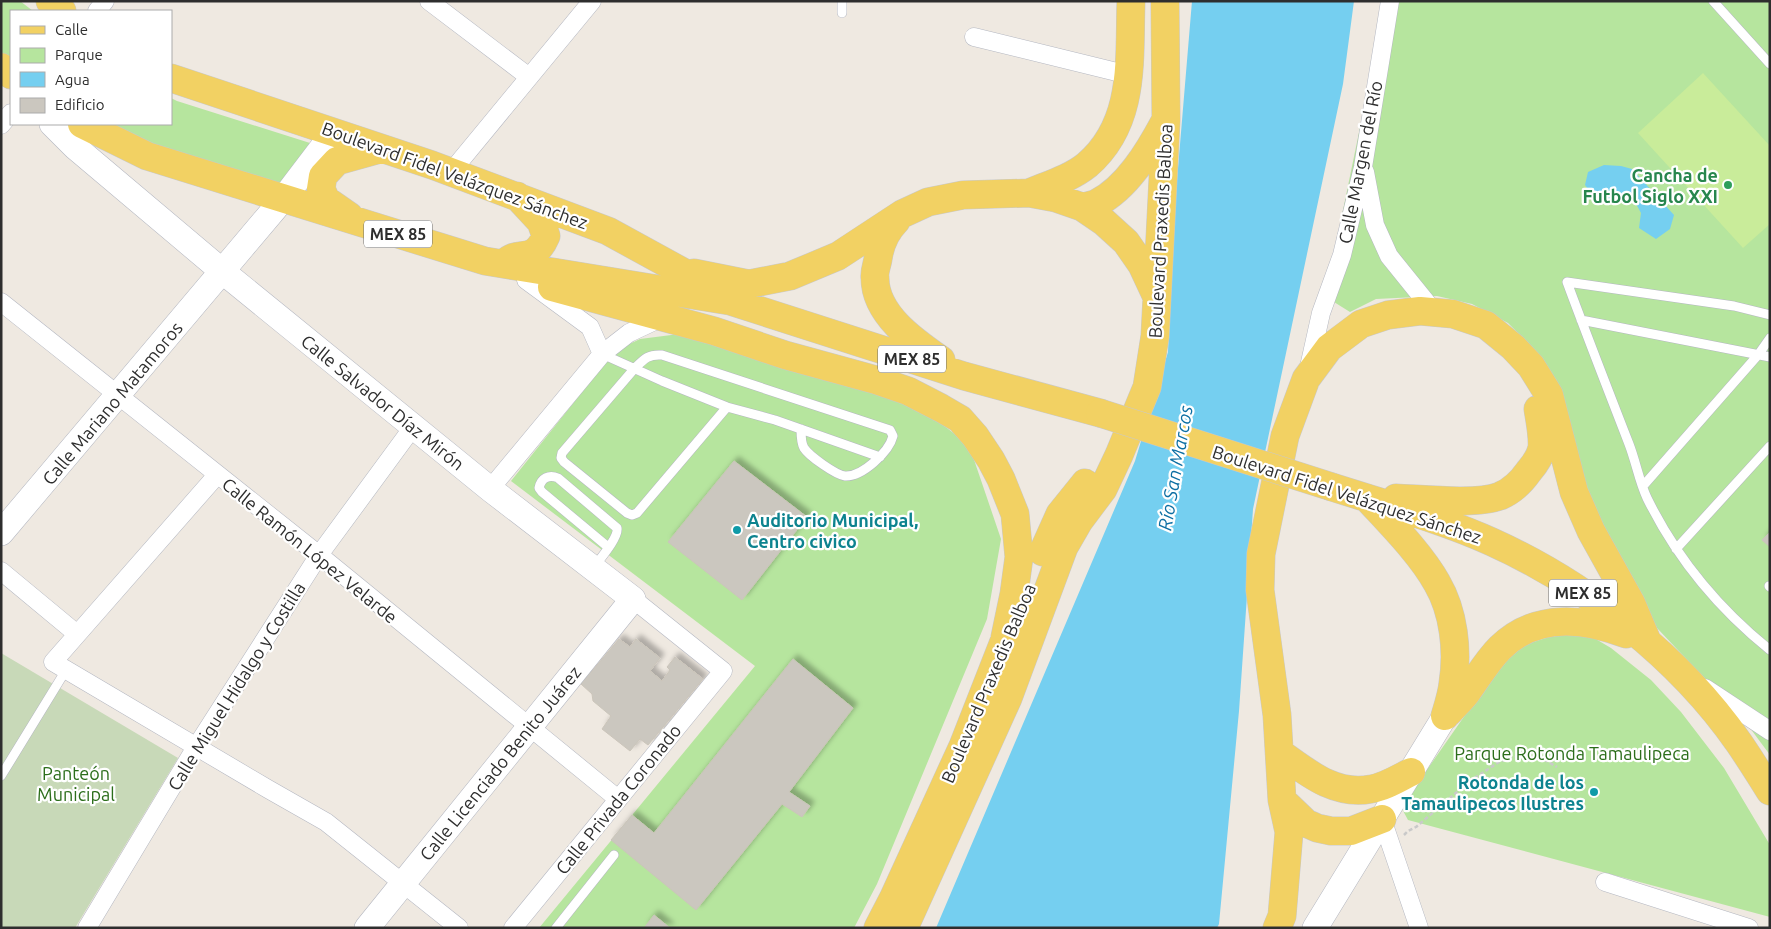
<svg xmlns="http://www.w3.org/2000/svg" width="1771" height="929" viewBox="0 0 1771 929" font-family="Ubuntu,sans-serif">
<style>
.green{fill:#b6e59e}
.cemetery{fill:#c8d9b8}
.pitch{fill:#c9ec9a}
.water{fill:#75cff0}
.building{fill:#cbc7bf;stroke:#cbc5ba;filter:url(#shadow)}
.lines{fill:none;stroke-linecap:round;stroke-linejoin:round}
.lane-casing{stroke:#b4b7c1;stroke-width:10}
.street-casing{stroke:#b4b7c1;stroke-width:19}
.secondary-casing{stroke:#b4b7c1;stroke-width:26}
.primary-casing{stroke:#c9c9c9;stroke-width:29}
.path{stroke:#c9c9c9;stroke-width:2.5;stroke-dasharray:4 2.5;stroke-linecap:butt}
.lane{stroke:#fff;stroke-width:9}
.street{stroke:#fff;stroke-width:18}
.secondary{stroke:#fff;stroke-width:25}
.primary{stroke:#f2d163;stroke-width:28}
.primary-bridge-casing{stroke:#c9c9c9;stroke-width:29;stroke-linecap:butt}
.primary-bridge{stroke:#f2d163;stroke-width:28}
.leisure-dot{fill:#2e9e5b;stroke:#fff;stroke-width:2}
.culture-dot{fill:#0f9aa8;stroke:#fff;stroke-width:2}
.labels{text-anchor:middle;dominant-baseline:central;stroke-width:4.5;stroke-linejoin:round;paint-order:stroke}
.shield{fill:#fff;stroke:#6d6d6d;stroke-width:1}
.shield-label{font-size:16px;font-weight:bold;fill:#2e2e2e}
.street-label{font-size:18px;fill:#2e2e2e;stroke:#fff}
.leisure-label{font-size:18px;font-weight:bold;fill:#27864d;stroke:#fff;text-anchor:end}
.culture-label{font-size:18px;font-weight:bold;fill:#0d838f;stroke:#fff;text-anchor:start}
.park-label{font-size:18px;fill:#2c6e1b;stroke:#fff}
.water-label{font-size:19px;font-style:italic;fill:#0d6fa3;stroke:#fff}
</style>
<defs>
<filter id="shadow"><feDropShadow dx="4.5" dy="-4.5" stdDeviation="2.5" flood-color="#0004"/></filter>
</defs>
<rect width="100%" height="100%" fill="#efe9e1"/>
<path class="green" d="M1 1H20L33 11H11V64L1 56Z
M1386 1H1770V755L1744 720 1657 628 1587 495 1557 394 1538 353 1508 323 1472 304 1437 296 1376 299 1350 312 1334 302 1328 283Z
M171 98 177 101 310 143 280 187 178 158 107 124H171Z
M687 333 921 408 969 445 1001 539 987 619 877 884 854 928H539L755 666 511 481 615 351 640 339Z
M1573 634 1594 638 1611 648 1651 680 1681 712 1724 768 1770 845V917L1408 820 1401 807 1500 665 1521 646 1549 637Z"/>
<path class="cemetery" d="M1 653 178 758 75 928H1Z"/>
<path class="pitch" d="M1703 73 1770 146V224L1743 248 1638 133Z"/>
<path class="water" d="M1192 1H1354L1343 84 1253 509 1239 711 1219 924 1217 928H936L1135 461 1168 352 1173 228Z
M1604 165 1621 166 1632 169 1674 215 1670 229 1656 239 1639 228 1641 213 1635 202C1621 198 1608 199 1594 197L1585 185 1588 172Z"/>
<path class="building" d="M734 461 807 517 742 600 668 542Z
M1770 532V547L1762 540Z
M619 639 630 647 636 639 660 658 650 671 662 681 670 670 667 667 675 657 703 679 648 745 640 739 630 751 602 729 611 716 593 701 592 694 581 684Z
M793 659 853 708 789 792 810 806 802 817 782 804 696 910 611 840 632 815 654 833Z
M654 915 670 928H644Z"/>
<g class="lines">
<g class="lane-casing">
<path id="lane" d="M1713 1 1770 64
M842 13V1
M1770 315 1734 306 1567 282C1587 336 1608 390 1629 444 1636 462 1639 481 1647 498 1676 557 1719 609 1770 650
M1581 320 1770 357
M602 354 662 381 727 407 775 420 880 457
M727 407 637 513 632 515 627 513 564 462 561 458 562 453 634 369C644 359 648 354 662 355L890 430 893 436C889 452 862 477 845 476 836 475 809 456 804 448 801 443 801 434 801 429
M1643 486 1758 355 1770 338
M1676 549 1770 446
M594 567C600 559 619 537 617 528L558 478C549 474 541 478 539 488L542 492 608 547
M1769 586 1770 587
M1 776 66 670
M556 928 614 855"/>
</g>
<g class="street-casing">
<path id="street" d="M429 1 529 77
M97 11 105 1
M974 37 1129 75
M1 125 11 113
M451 172 592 1
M1365 172 1375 225 1389 256 1435 313
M526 280 590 327 602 354
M1 302 319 555 618 799
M1309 367 1321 313 1342 255 1363 167 1390 1
M217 475 53 662 268 789 326 822 459 928
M490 489 602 354 629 333 663 317
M1 571 77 634
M1705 688 1770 731
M1382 819 1419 928
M1605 882 1749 928
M87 928 196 747 319 555 413 427
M513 928 723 671 633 599"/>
</g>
<g class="secondary-casing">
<path id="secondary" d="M52 124 75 147 222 271 490 489 633 599 367 928
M1 533 283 199 334 132
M1315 928 1445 716"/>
</g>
<g class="primary-casing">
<path id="primary" d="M50 1 62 11
M1 67 11 75
M171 78 432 165 608 231 681 271 718 295
M82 124 147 156 485 261 730 301 964 376 1100 413
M1029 193C1048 185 1071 178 1087 165 1136 123 1129 60 1131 1
M1082 207C1087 206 1093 205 1097 203 1127 188 1149 151 1164 123
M349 216 326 200 321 189 323 176 337 161 380 149
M896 221C886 231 880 245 878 259 877 265 874 272 875 278 875 315 915 342 941 360
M505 263C519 248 533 266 546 236L541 222 517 196
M694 273 749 284 790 276 838 256 902 214 928 202 963 195 1029 193 1056 198 1082 207 1104 222 1126 242 1142 265 1156 295
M552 287 714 331 785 355 876 380 908 391 941 408 960 419 975 436 991 460 1001 479 1015 514 1019 557 1014 594 1005 637
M1332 487C1385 504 1441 519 1492 542 1587 585 1680 658 1739 743 1750 759 1760 775 1770 791
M1367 498C1390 523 1421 554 1437 583 1454 612 1458 651 1453 683 1452 694 1448 706 1445 716
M1396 498C1423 499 1476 505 1500 496 1512 491 1522 481 1529 471 1535 464 1540 457 1542 448 1543 435 1540 422 1538 409
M1043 552 1060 514 1085 483
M1449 712C1455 705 1462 699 1467 692 1478 677 1487 661 1500 648 1535 613 1584 618 1626 634
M1280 753C1308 773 1335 796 1371 789 1385 787 1399 778 1411 772
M1282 800 1306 823 1317 828 1331 831H1351L1382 819
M878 928 893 899 963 746 1012 621
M904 928 1008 698 1064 547 1079 521 1103 489 1119 455 1147 387 1155 336 1166 120 1165 1
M1277 928 1282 916 1289 832 1282 800 1277 715 1260 590 1261 554 1285 436 1306 379 1329 348 1361 324 1388 315 1420 311 1453 314 1486 325 1513 347 1531 366 1549 395 1574 492 1591 531 1631 603 1647 641"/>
</g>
<path class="path" d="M1404 835 1408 831 1416 827 1470 781 1499 762 1531 752 1557 767"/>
<use href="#lane" class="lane"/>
<use href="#street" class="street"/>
<use href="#secondary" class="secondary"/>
<use href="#primary" class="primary"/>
<g class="primary-bridge-casing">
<path id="primary-bridge" d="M1100 413 1332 487"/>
</g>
<use href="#primary-bridge" class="primary-bridge"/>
</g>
<circle class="leisure-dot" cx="1728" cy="185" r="5"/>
<g class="culture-dot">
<circle cx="737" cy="530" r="5"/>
<circle cx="1594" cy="792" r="5"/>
</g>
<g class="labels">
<g class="shield">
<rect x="364" y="220.5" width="68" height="27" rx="4"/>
<rect x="878" y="345.5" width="68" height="27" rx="4"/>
<rect x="1549" y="579.5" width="68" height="27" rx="4"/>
</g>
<g class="shield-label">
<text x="398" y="234">MEX 85</text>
<text x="912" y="359">MEX 85</text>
<text x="1583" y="593">MEX 85</text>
</g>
<g class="street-label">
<text transform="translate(1360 162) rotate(-79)">Calle Margen del Río</text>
<text transform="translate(455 175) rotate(20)">Boulevard Fidel Velázquez Sánchez</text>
<text transform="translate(1160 231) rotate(-87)">Boulevard Praxedis Balboa</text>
<text transform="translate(383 402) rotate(39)">Calle Salvador Díaz Mirón</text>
<text transform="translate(112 403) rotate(-50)">Calle Mariano Matamoros</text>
<text transform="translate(1347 494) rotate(18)">Boulevard Fidel Velázquez Sánchez</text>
<text transform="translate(310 550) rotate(39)">Calle Ramón López Velarde</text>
<text transform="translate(988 683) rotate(-67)">Boulevard Praxedis Balboa</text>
<text transform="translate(236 686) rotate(-58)">Calle Miguel Hidalgo y Costilla</text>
<text transform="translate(500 763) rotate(-51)">Calle Licenciado Benito Juárez</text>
<text transform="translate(618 799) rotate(-51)">Calle Privada Coronado</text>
</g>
<g class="leisure-label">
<text x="1718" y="175">Cancha de<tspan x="1718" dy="21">Futbol Siglo XXI</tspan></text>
</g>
<g class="culture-label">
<text x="747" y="520">Auditorio Municipal,<tspan x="747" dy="21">Centro civico</tspan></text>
<text x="1584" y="782" text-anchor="end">Rotonda de los<tspan x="1584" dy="21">Tamaulipecos Ilustres</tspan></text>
</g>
<g class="park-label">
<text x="1572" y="753">Parque Rotonda Tamaulipeca</text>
<text x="76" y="773">Panteón<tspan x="76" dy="21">Municipal</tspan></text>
</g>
<g class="water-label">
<text transform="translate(1175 468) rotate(-80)">Río San Marcos</text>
</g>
</g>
<rect width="1771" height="929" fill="none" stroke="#2e2e2e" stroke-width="5"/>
<rect x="10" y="10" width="162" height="115" fill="#ffffff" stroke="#ababab"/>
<rect x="20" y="26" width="25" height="8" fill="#f2d163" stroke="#ababab"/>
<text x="55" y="35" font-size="15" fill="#2e2e2e">Calle</text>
<rect x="20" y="48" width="25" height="15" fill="#b6e59e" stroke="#ababab"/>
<text x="55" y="60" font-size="15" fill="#2e2e2e">Parque</text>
<rect x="20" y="72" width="25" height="15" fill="#75cff0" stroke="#ababab"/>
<text x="55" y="85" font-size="15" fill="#2e2e2e">Agua</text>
<rect x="20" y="98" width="25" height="15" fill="#cbc7bf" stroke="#ababab"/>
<text x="55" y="110" font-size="15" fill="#2e2e2e">Edificio</text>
</svg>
